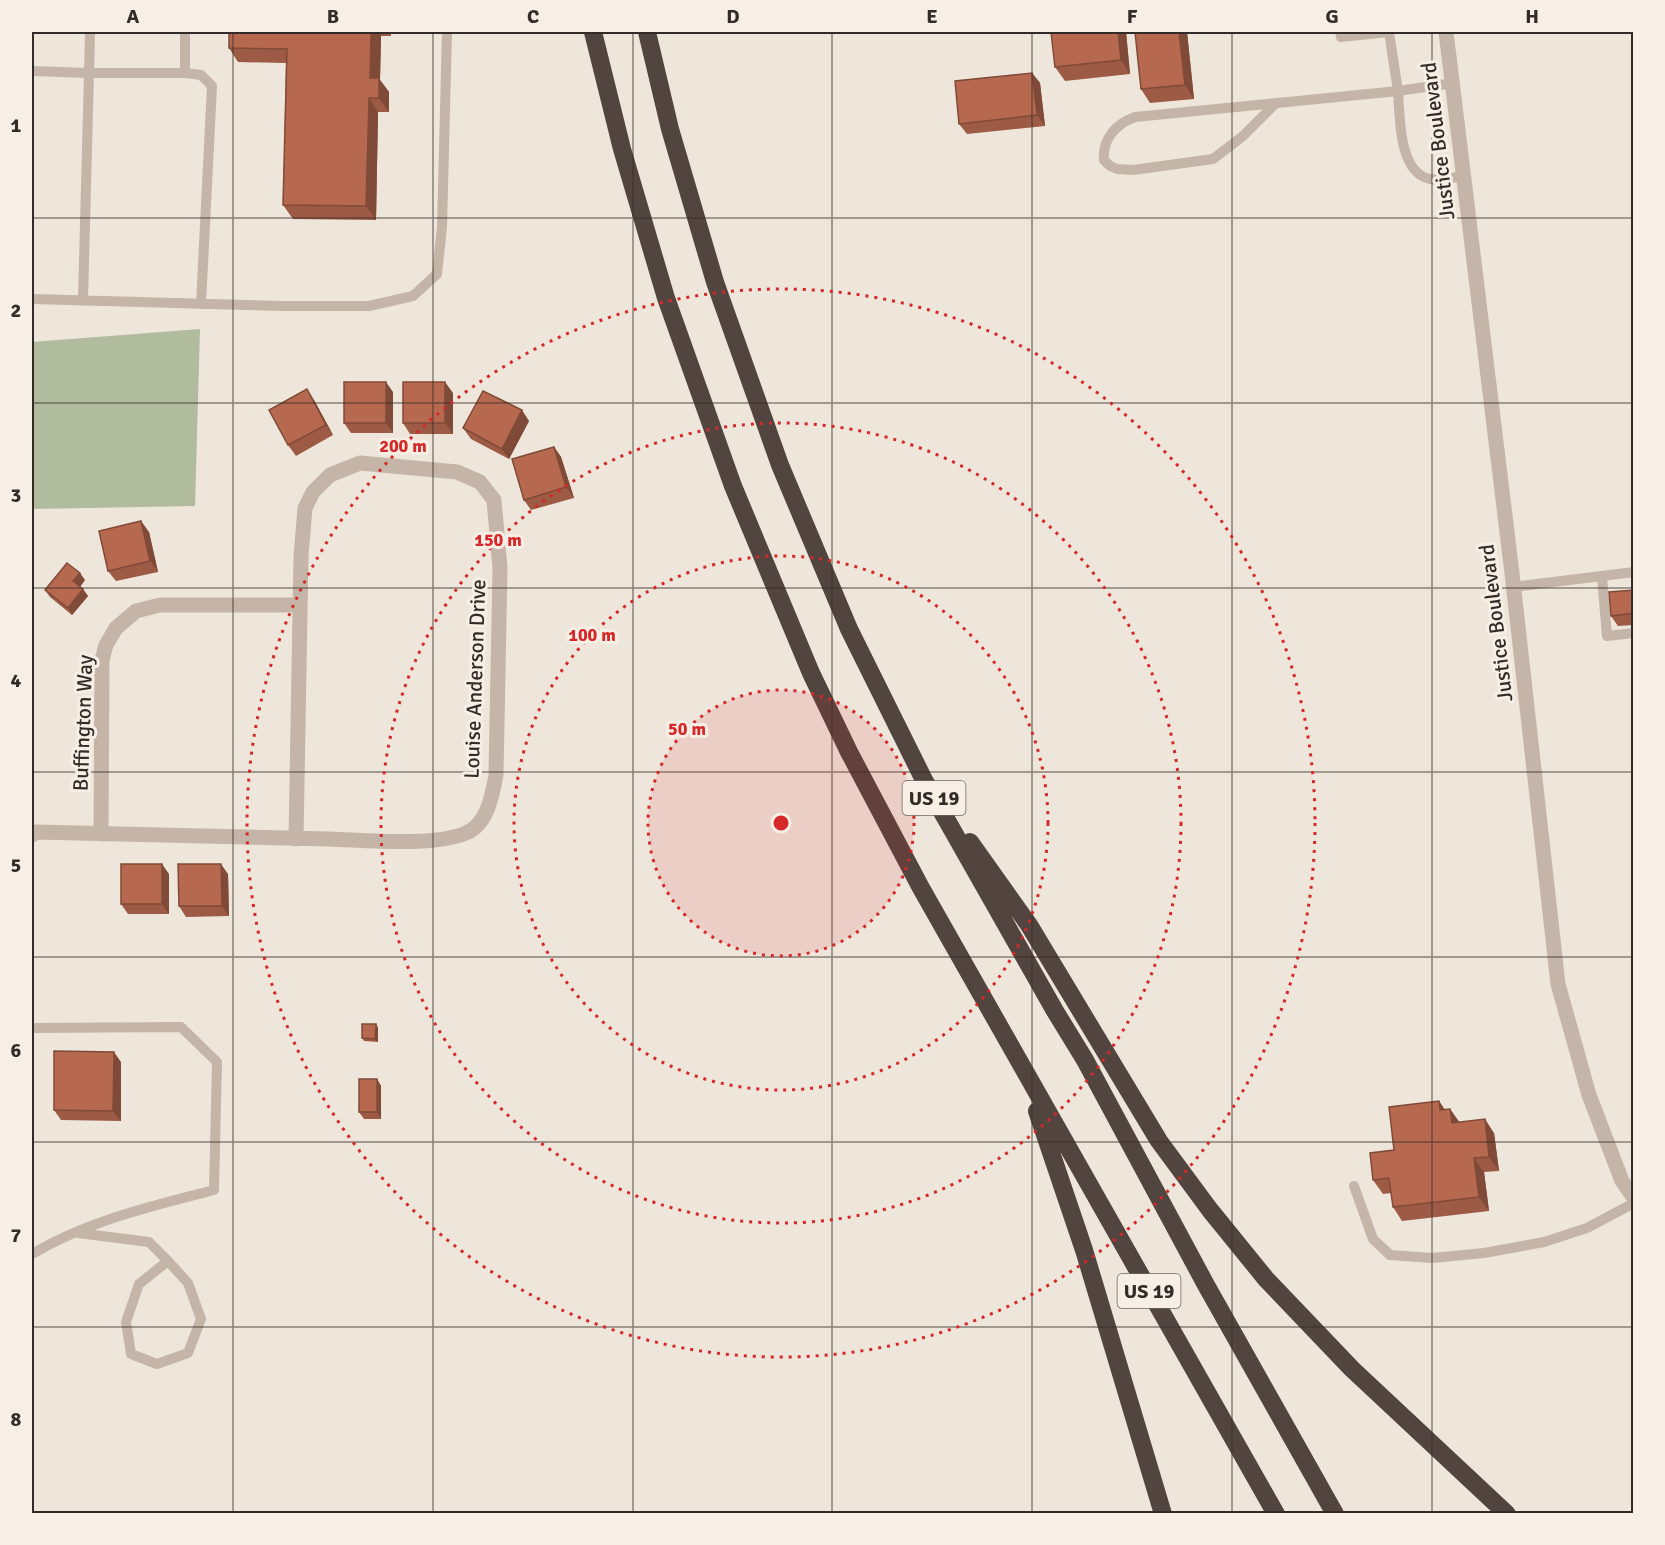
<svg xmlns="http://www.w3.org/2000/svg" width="1665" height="1545" viewBox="0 0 1665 1545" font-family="Signika,sans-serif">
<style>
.green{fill:#b1bb9d}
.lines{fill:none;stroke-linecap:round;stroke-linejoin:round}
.service{stroke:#c5b5a8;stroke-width:10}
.minor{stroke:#c5b5a8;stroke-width:15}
.motorway{stroke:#524540;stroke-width:18}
.wall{fill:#9d5a45}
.shaded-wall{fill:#804a38}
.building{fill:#b76950;stroke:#804a38;stroke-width:1.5}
.grid{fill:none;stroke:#332b27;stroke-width:1.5;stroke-opacity:0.55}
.ring{fill:none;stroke:#d62828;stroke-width:3;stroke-dasharray:3 6}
.labels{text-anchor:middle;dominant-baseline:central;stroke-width:6;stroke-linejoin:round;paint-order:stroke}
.shield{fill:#f7efe6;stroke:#6e6660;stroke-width:1.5}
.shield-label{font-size:20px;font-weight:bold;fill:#332b27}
.street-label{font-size:21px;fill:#332b27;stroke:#f7efe6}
.centre{fill:#d62828;stroke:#f7efe6;stroke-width:3}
.ring-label{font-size:18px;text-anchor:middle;font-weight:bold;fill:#d62828;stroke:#f7efe6;stroke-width:6;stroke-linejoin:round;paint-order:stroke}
.neatline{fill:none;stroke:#332b27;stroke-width:2}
.grid-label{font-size:20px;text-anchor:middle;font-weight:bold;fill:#332b27}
</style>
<rect width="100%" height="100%" fill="#eee5db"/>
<path class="green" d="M200 329 195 506 32 509V342Z"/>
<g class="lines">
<path class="service" d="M185 32V73L201 75 212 86 201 304
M1340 32 1341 37 1388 32
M1389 32 1398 91 1453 83
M32 71 89 73 90 32
M1276 103 1243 136 1213 159 1133 170 1117 169 1110 166 1104 160C1102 139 1116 124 1135 117L1398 91C1400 115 1398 173 1430 179 1440 181 1454 177 1464 176
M32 299 283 306H369L413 296 437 274 442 227 447 32
M83 300 89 73H185
M1602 577 1607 636 1634 633
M1513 587 1634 572
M32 1028 181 1027 217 1062 214 1190C151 1206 88 1221 32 1254
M1354 1186 1373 1239 1390 1255 1432 1258 1484 1253 1544 1242 1587 1228 1634 1203
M78 1233 149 1242 168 1261 139 1284 126 1322 131 1354 157 1364 188 1353 201 1319 188 1283 168 1261"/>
<path class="minor" d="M1446 32 1512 573 1558 984 1589 1095 1622 1181 1634 1198
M101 834 102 660 106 645 116 628 136 611 160 605H300
M32 835 36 832C134 835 232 837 329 839 365 840 434 847 466 833 488 824 492 795 496 775L500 568 494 500 480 482 457 472 360 463 330 475 313 492 305 508 301 556 296 839"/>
<path class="motorway" d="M593 32 622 149 666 298 733 486 811 673 849 752 921 888 1276 1514
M647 32 670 129 715 282 780 465 849 629 924 780 1055 1011 1085 1060 1206 1285 1335 1514
M970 842 1029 925 1159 1141 1210 1210 1266 1279 1352 1369 1507 1514
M1037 1111 1084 1250 1163 1514"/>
</g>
<path class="wall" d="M229 32H391V36H381L380 80 389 92V112H378L376 220 293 219 283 205 286 63 238 62 229 48Z
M1051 32H1126L1130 74 1065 81 1055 67Z
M1187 32 1194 99 1150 103 1141 89Z
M1032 73 1040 83 1045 126 967 134 959 124Z
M393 392V433H351L344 423Z
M453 393V434H410L403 423Z
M314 400 333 435 296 456 288 445Z
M529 421 509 459 471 439 463 428Z
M554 447 561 457 574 498 531 510 524 500Z
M149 532 158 572 116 581 108 571Z
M85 580 80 587 88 596 72 615 50 597 45 590Z
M1634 590V625L1618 626 1611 616Z
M169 874V914H128L121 904Z
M228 874 229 916 186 917 179 906Z
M376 1024 378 1028V1042L364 1041 362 1038Z
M121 1062V1121L61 1120 54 1110Z
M377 1079 381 1086V1119H364L359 1112Z
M1439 1101 1445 1110 1450 1109 1459 1122 1494 1133 1499 1171 1484 1172 1489 1211 1402 1221 1393 1207 1391 1193 1383 1194 1373 1180 1394 1150Z"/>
<path class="shaded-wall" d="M371 32H379L381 36 380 80 389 92V112L379 98 370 78Z
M1118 32H1126L1130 74 1121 60Z
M1179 32H1187L1194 99 1185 85Z
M1032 73 1040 83 1045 126 1037 115Z
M369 98 378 112 376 220 366 206Z
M386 382 393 392V433L386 423Z
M445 382 453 393V434L445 423Z
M307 389 314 400 333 435 326 425Z
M522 410 529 421 509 459 502 449Z
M554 447 561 457 574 498 566 487Z
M141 521 149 532 158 572 150 561Z
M80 573 85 580 78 589 73 581Z
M83 589 88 596 72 615 68 608Z
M162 864 169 874V914L162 904Z
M221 864 228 874 229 916 222 906Z
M376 1024 378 1028V1042L375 1039Z
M114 1052 121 1062V1121L113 1111Z
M377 1079 381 1086V1119L377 1112Z
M1439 1101 1448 1115 1440 1110Z
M1450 1109 1460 1123H1452Z
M1485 1119 1494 1133 1499 1171 1489 1157Z
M1474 1158 1484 1172 1489 1211 1479 1197Z"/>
<path class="building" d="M229 32H371L370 78H379V98H369L366 206 283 205 287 49 229 48Z
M1051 32H1118L1121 60 1055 67Z
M1135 32H1179L1185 85 1141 89Z
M1032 73 1037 115 959 124 955 81Z
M344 382H386V423H344Z
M403 382H445V423H403Z
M307 389 326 425 288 445 269 410Z
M483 391 522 410 502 449 463 428Z
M554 447 566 487 524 500 512 459Z
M141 521 150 561 108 571 99 531Z
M67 563 80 573 73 581 83 589 68 608 45 590Z
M1634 590V613L1611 616 1609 592Z
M121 864H162V904H121Z
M178 864H221L222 906H179Z
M362 1024H376L375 1039 362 1038Z
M54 1051 114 1052 113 1111 54 1110Z
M359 1079H377V1112H359Z
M1439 1101 1440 1110 1450 1109 1452 1123 1485 1119 1489 1157 1474 1158 1479 1197 1393 1207 1389 1178 1373 1180 1370 1153 1394 1150 1389 1107Z"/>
<path class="grid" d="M233 32V1514M433 32V1514M633 32V1514M832 32V1514M1032 32V1514M1232 32V1514M1432 32V1514M32 218H1634M32 403H1634M32 588H1634M32 772H1634M32 957H1634M32 1142H1634M32 1327H1634"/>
<circle cx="781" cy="823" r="133" fill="#d62828" fill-opacity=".12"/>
<g class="ring">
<circle cx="781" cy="823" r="133"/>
<circle cx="781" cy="823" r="267"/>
<circle cx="781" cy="823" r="400"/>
<circle cx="781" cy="823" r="534"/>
</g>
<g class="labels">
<g class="shield">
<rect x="902.5" y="781" width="63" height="34" rx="4.5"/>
<rect x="1117.5" y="1274" width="63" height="34" rx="4.5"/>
</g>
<g class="shield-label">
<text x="934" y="798">US 19</text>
<text x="1149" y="1291">US 19</text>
</g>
<g class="street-label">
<text transform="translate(1438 141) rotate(-97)">Justice Boulevard</text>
<text transform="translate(1496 623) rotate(-97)">Justice Boulevard</text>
<text transform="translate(475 679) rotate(-88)">Louise Anderson Drive</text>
<text transform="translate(83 723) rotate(-88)">Buffington Way</text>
</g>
</g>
<circle cx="781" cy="823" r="9" class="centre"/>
<g class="ring-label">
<text x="403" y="452">200 m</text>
<text x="498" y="546">150 m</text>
<text x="592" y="641">100 m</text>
<text x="687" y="735">50 m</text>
</g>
<rect width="1665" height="1545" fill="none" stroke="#f7efe6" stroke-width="66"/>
<rect x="33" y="33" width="1599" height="1479" class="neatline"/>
<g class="grid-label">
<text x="133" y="23">A</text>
<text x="333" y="23">B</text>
<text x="533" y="23">C</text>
<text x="733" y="23">D</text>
<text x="932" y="23">E</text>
<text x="1132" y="23">F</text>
<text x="1332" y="23">G</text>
<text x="1532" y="23">H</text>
<text x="16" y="132">1</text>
<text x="16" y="317">2</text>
<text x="16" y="502">3</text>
<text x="16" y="687">4</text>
<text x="16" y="872">5</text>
<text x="16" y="1057">6</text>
<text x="16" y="1242">7</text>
<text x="16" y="1426">8</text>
</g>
</svg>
